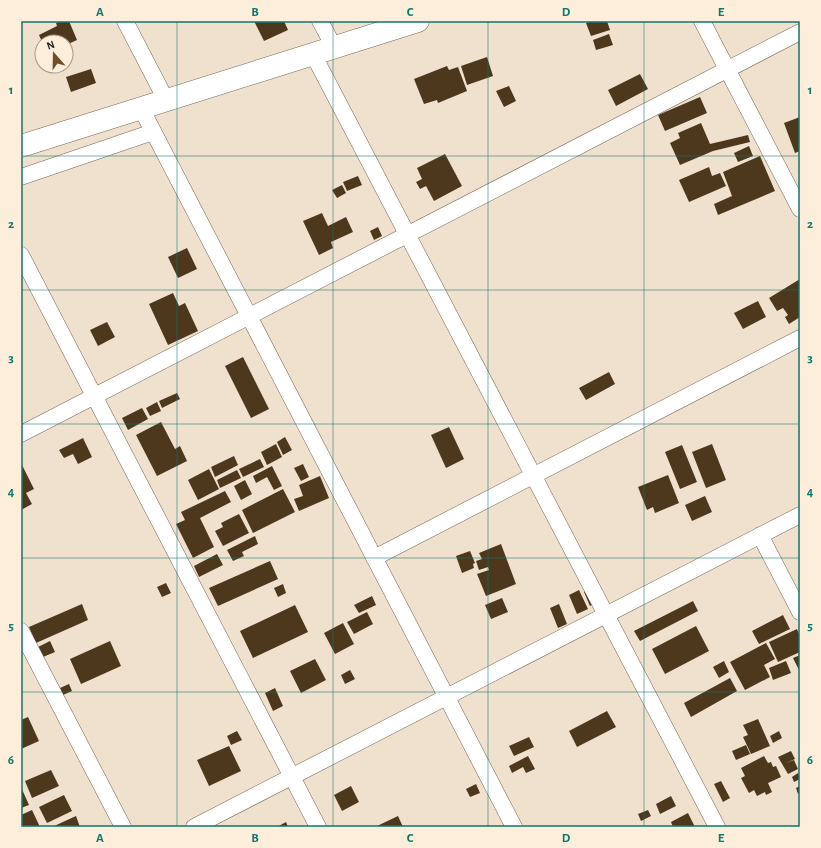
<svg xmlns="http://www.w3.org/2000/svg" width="821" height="848" viewBox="0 0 821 848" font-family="'Alegreya Sans',sans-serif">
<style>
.building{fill:#4d381d}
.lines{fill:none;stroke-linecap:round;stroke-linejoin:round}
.minor-casing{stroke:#766858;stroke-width:17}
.secondary-casing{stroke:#766858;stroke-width:23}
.minor{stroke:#fff;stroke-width:16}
.secondary{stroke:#fff;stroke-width:22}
.grid{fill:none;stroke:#0f766e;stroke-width:1;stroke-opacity:0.55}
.neatline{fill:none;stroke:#0f766e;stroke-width:1.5}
.grid-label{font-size:13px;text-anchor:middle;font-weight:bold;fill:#0f766e}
</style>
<rect width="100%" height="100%" fill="#f0e0ce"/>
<path class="building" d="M61 21H69L77 40 66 45V42H42L39 35 57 26 56 23Z
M254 21H284L288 30 264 41Z
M592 21H607L610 30 591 36 586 23Z
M609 34 613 45 596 50 593 40Z
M487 57 493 76 467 85 461 66Z
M447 66 449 70 458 67 467 91 438 103 437 100 424 104 414 79Z
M91 69 96 83 71 92 66 77Z
M640 74 648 89 616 106 608 90Z
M509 86 516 101 504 107 496 91Z
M700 97 707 113 665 131 658 115Z
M800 117V151L795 153 784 123Z
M701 123 710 144 748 135 750 142 713 151 680 165 670 143 680 138 678 133Z
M749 146 753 156 738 162 734 153Z
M445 154 462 186 434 201 426 186 420 189 416 182 422 179 417 168Z
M760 156 775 191 718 215 714 204 732 196 723 172Z
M709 167 712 176 720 173 726 186 689 202 679 180Z
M358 176 362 185 347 191 343 182Z
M342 185 346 193 337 198 332 190Z
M322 213 328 226 346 217 353 232 331 242 333 248 319 255 303 221Z
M378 227 382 236 374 240 370 231Z
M187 248 197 269 178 278 168 257Z
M800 279V317L789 324 785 317 788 315 783 308 777 311 769 298Z
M173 293 179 306 185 303 198 331 168 345 149 304Z
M758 301 766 317 743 329 734 313Z
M107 322 115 337 98 346 90 330Z
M243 357 269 409 251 418 225 366Z
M609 372 615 384 586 400 579 388Z
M177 393 180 399 162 408 159 401Z
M157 402 161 411 150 416 146 408Z
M142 408 148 419 128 430 122 418Z
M161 422 175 449 180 446 187 461 157 476 136 435Z
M449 427 464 459 446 468 431 435Z
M285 437 292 450 283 455 277 442Z
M83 438 92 457 78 464 73 454 64 458 59 450Z
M276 444 282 457 267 465 261 452Z
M712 444 726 480 706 488 692 452Z
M682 445 697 482 680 489 665 452Z
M234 456 238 465 215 477 211 467Z
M260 459 264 467 243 477 239 469Z
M21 463 34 489 26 493 32 504 21 510Z
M303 464 309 477 301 481 294 468Z
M272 466 282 486 274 490 267 477 256 483 253 476Z
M209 469 219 489 198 500 188 480Z
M237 470 241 478 220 488 217 480Z
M668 475 679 503 655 513 653 507 647 510 638 487Z
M320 476 329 498 299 511 294 499 303 496 299 485Z
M245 480 252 494 241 500 234 486Z
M283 489 295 512 253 533 242 510Z
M225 491 231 502 200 518 214 547 193 558 176 524 185 520 181 512Z
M705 496 712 512 692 521 685 505Z
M239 514 249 533 223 546 215 531 223 527 221 523Z
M255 536 258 544 242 552 244 556 233 561 227 550Z
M501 544 516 584 486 596 477 574 489 570 488 567 479 570 476 561 482 559 479 553Z
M470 551 475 563 473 564 474 568 462 573 456 556Z
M217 554 223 565 199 577 194 566Z
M270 561 278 579 218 606 209 588Z
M166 583 171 593 162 597 157 587Z
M283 584 286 593 278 597 274 588Z
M590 589 596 603 590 606 584 592Z
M579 590 588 609 577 614 569 595Z
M372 596 376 605 359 613 354 605Z
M502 598 508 612 491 619 485 605Z
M693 601 698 611 640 641 634 631Z
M82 604 88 620 36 643 29 627Z
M559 604 567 624 558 628 550 608Z
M295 605 308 632 253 658 240 631Z
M367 612 373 624 354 634 347 622Z
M783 615 790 629 759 644 752 631Z
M343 623 354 644 335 654 324 633Z
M696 626 709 651 665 674 652 649Z
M797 629 800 637V652L778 662 769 642Z
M50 641 55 652 43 657 38 647Z
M110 641 121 666 81 684 70 659Z
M766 643 775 659 764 665 770 677 745 690 730 662Z
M800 655V672L793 658Z
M315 659 326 680 301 693 290 671Z
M724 661 729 672 719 678 713 667Z
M786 661 791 673 773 680 769 668Z
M350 670 355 679 345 684 341 675Z
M730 678 737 691 691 717 684 703Z
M69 684 72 691 63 695 60 688Z
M275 688 283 706 273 711 265 693Z
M607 711 616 727 577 747 569 731Z
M28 717 39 741 21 749V720Z
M758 719 770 746 751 754 743 737 748 735 743 725Z
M237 731 242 740 231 745 227 736Z
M779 731 782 738 773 743 770 736Z
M529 737 534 747 514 756 509 746Z
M746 745 750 754 736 760 732 751Z
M229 746 241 771 209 786 197 760Z
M791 751 795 759 786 763 794 760 798 769 788 774 778 757Z
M528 756 535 769 526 773 523 767 512 773 509 766Z
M764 756 768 763 771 762 773 767 776 766 781 777 768 783 772 792 766 795 765 792 757 796 754 790 749 793 741 778 745 776 741 768Z
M51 770 59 786 32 798 25 781Z
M798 773 800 779 794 782 792 777Z
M721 781 730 798 723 802 714 784Z
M476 784 480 793 470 797 466 789Z
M351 786 359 802 342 811 334 795Z
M800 786V793L798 794 796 788Z
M21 787 29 805 21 808Z
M64 795 72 811 47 823 39 807Z
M671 796 676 806 660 814 656 804Z
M32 810 40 827H21V815Z
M648 810 651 816 641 821 638 814Z
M688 813 695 827H673L671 822Z
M76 816 80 827H52Z
M398 816 403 827H375Z
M286 822 288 827H277Z"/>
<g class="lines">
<g class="minor-casing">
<path id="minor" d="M125 21 166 100
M320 21 334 47
M702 21 800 209
M313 54 717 827
M141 108 514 827
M21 177 153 132
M21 255 318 827
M21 434 800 32
M760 535 800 612
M374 558 800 338
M21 631 123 827
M194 827 800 515"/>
</g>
<g class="secondary-casing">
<path id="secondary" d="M21 146 418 21"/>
</g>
<use href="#minor" class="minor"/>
<use href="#secondary" class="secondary"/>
</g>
<path class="grid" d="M177 21V827M333 21V827M488 21V827M644 21V827M21 156H800M21 290H800M21 424H800M21 558H800M21 692H800"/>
<rect width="821" height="848" fill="none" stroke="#fdeddb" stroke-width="44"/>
<g transform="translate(54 54) rotate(340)"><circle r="19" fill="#fdeddb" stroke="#a5998c"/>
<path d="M0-3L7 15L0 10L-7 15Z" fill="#705026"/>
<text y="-6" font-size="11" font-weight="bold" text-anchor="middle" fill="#221c16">N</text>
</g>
<rect x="22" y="22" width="777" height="804" class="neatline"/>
<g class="grid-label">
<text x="100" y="16">A</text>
<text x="255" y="16">B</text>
<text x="410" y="16">C</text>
<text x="566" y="16">D</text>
<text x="721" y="16">E</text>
<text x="11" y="94">1</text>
<text x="810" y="94">1</text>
<text x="11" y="228">2</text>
<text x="810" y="228">2</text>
<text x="11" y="362">3</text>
<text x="810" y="362">3</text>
<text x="11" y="496">4</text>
<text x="810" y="496">4</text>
<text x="11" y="630">5</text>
<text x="810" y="630">5</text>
<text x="11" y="764">6</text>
<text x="810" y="764">6</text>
<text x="100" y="842">A</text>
<text x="255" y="842">B</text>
<text x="410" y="842">C</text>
<text x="566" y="842">D</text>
<text x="721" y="842">E</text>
</g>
</svg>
